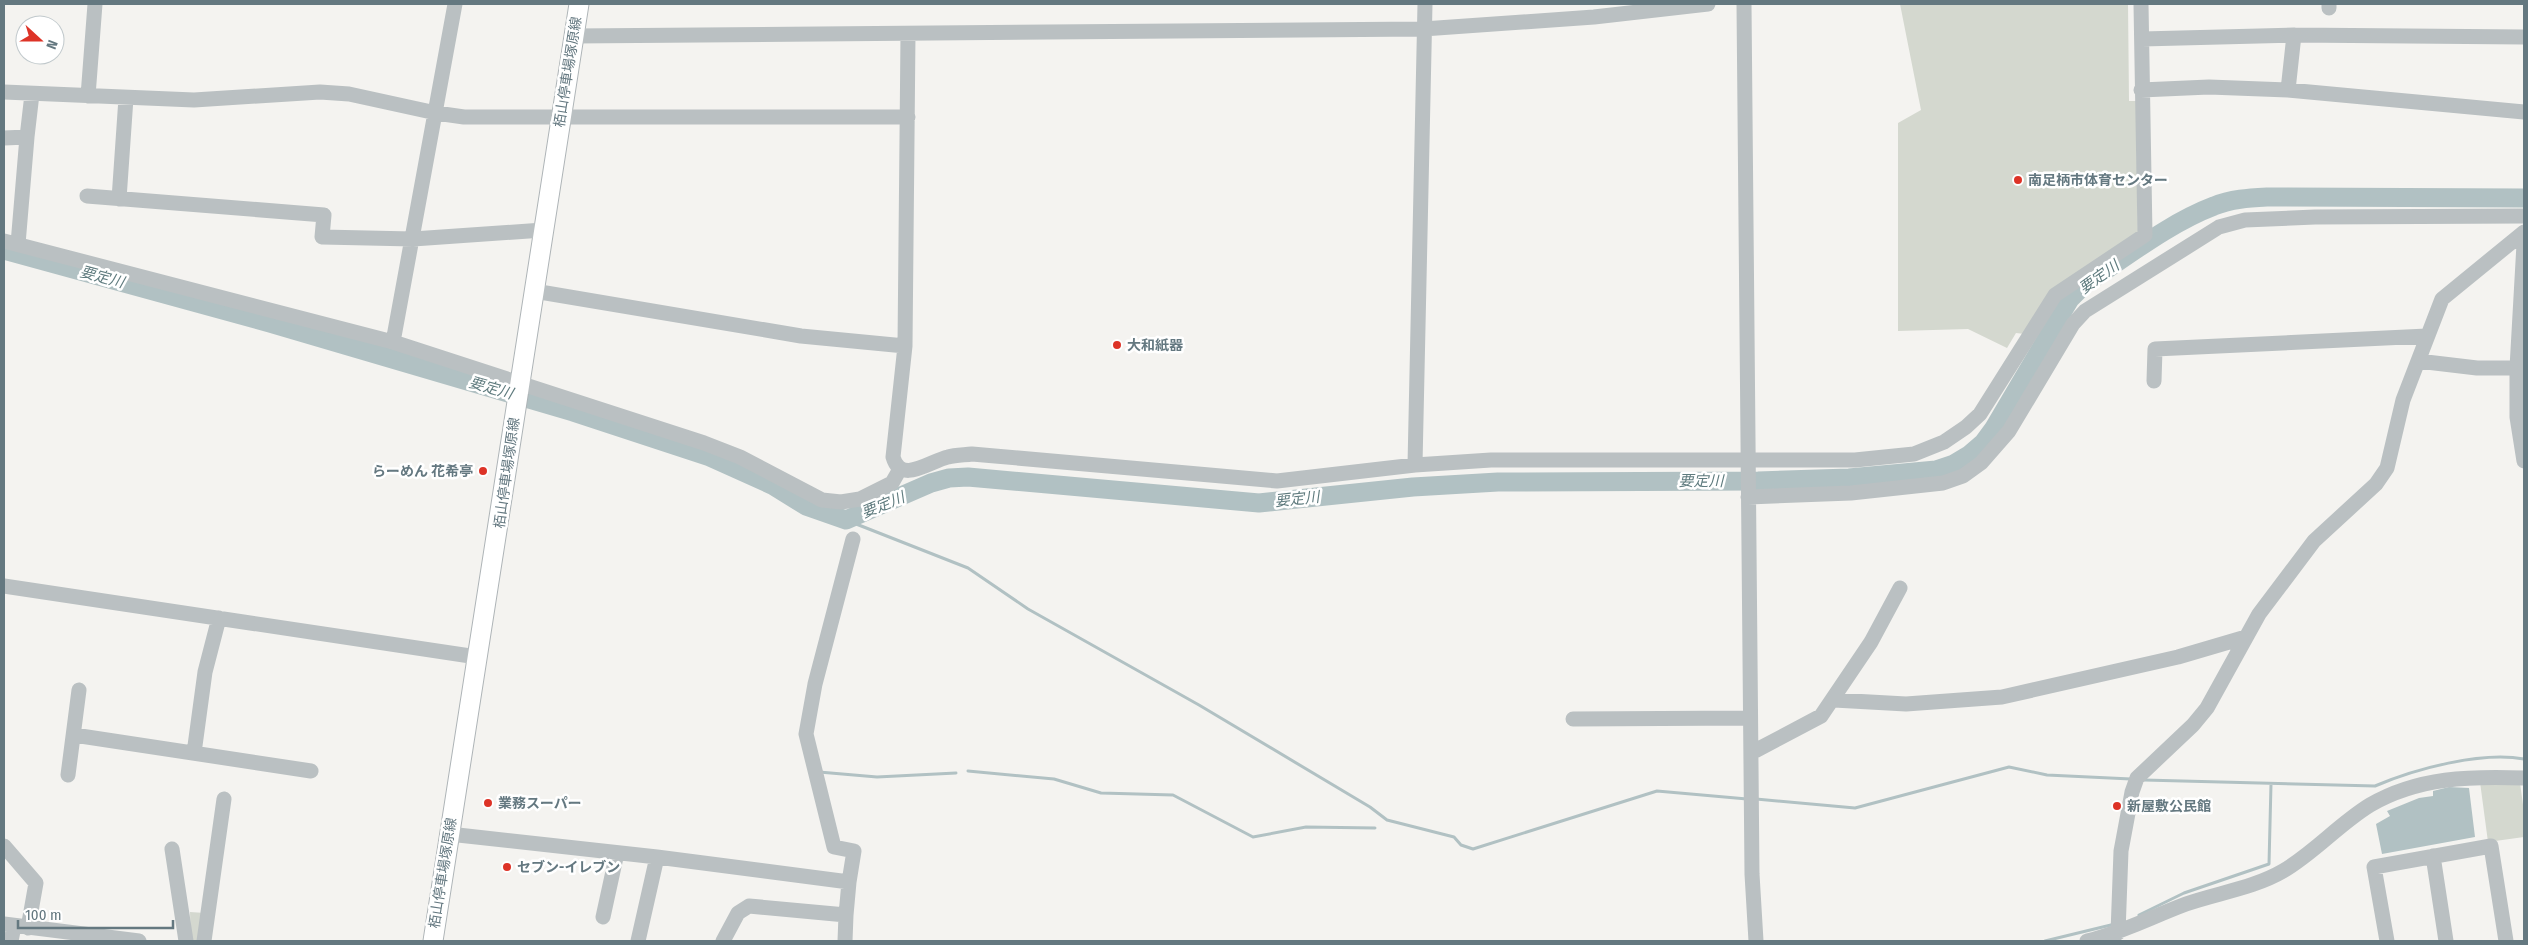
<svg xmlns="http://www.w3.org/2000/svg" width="2528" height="945" viewBox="0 0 2528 945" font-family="'Fira Sans Condensed','Noto Sans JP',sans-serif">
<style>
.green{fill:#d4d8cf}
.water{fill:#b1c1c3}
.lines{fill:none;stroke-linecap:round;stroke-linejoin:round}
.stream{stroke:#b1c1c3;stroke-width:3}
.river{stroke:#b1c1c3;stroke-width:19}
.major-casing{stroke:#aeb4b7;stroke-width:21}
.minor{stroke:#bac0c2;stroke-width:15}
.major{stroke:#fff;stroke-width:19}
.poi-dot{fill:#dd3327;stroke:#fff;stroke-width:2}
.labels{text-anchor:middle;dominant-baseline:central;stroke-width:5;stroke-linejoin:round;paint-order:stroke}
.street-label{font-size:14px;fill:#647880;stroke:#fff}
.poi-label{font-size:14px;font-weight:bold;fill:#647880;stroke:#fff;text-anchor:start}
.water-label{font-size:15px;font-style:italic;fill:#5f7b7e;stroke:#fff}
</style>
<rect width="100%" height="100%" fill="#f4f3f0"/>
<path class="green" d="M1900 4H2128L2129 101H2136L2138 236 2056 288 2025 334 2016 333 2007 348 1968 329 1898 331V123L1921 110Z
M2480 782 2520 783 2524 812V837L2488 842Z
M190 912 205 913 201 941H191Z"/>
<path class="water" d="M2449 787 2469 788 2475 837 2382 854 2376 824 2390 816 2387 811 2419 798 2433 796V791Z"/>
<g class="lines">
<path class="stream" d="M846 520 968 568 1028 609 1199 705 1370 807 1387 820 1454 837 1461 845 1473 849 1657 791 1747 799
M968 771 1054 779 1101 793 1173 795 1253 837 1306 827 1375 828
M819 772 877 777 956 773
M2144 780 2375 786C2415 769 2481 751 2524 759
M1756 799 1855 808 2009 767 2047 775 2131 779
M2139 915 2184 893 2269 864 2271 784
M2045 941 2115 924"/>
<path class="river" d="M4 250 270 323 573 412 710 457 772 485 806 506 846 520 931 483 949 478 968 477 1259 503 1413 487 1498 482 1758 481 1849 478 1936 470 1954 464 1969 455 1983 443 1994 428 2070 299 2085 284C2125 258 2169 223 2214 206 2231 199 2249 198 2267 197L2524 198"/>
<g class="major-casing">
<path id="major" d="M433 941 579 4"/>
</g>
<path class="minor" d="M455 4 393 342 704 443 740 457 822 500 841 502 860 499 892 483 900 469
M1744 4 1752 874 1756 941
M2329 8V4
M908 34 905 346 893 457C901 485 930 461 948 457 955 455 964 455 972 454L1277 481 1415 465 1491 460H1855L1914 454 1944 442 1966 427 1980 414 2055 295 2145 235 2141 4
M574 36 1423 29 1594 17 1708 4
M2142 39 2294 35 2524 37
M2141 90 2209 87 2288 90 2524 112
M2288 90 2294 35
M4 92 194 100 320 92 349 94 436 113 464 117H908
M88 96 95 4
M4 138 27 137 32 94
M87 196 324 215 322 237 413 239 543 230
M119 199 126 98
M4 241 393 342
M18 244 27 137
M2524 244 2517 368V417L2524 461
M534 291 801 336 905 346
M2418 361 2477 368H2517
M2154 381 2155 349 2427 336
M1415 465 1425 4
M1748 497 1851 493 1943 483 1963 476 1981 463 2009 431 2073 324 2085 311 2219 227 2245 220 2315 217 2524 216
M4 586 477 657
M1834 700 1906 704 2002 697 2178 657 2246 637
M1573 719 1750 718
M74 735 311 771
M194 753 205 672 219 618
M1751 753 1821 716 1871 642 1900 588
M68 775 79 690
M449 834 657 857 849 882 846 915
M4 846 36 883 28 928
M172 849 186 941
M2433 856 2446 941
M849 882 854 851 834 847 806 734 815 684 853 539
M603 917 617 853
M4 924 139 941
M2118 933 2121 851 2132 792 2137 778 2193 725 2207 708 2259 614 2314 541 2376 484 2387 468 2403 400 2442 299 2524 232
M11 941 14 926
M204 941 224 799
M638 941 657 857
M723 941 738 913 749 906 846 915 845 941
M2087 941C2124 932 2151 917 2186 904 2217 893 2254 888 2283 871 2314 853 2339 824 2370 805 2418 777 2471 776 2524 778
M2387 941 2374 867 2491 846 2506 941"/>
<use href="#major" class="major"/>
</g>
<g class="poi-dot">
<circle cx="2018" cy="180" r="5"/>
<circle cx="1117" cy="345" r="5"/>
<circle cx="483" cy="471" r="5"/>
<circle cx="488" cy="803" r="5"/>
<circle cx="2117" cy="806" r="5"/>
<circle cx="507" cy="867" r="5"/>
</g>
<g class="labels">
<g class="street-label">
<text transform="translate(568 72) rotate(-81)">栢山停車場塚原線</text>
<text transform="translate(507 473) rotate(-82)">栢山停車場塚原線</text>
<text transform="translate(443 873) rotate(-81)">栢山停車場塚原線</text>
</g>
<g class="poi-label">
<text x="2028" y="180">南足柄市体育センター</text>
<text x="1127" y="345">大和紙器</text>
<text x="473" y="471" text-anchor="end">らーめん 花希亭</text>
<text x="498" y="803">業務スーパー</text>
<text x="2127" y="806">新屋敷公民館</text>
<text x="517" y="867">セブン-イレブン</text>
</g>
<g class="water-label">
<text transform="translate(102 277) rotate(15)">要定川</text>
<text transform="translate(2099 277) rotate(-36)">要定川</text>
<text transform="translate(491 388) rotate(16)">要定川</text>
<text x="1701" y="481">要定川</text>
<text transform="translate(1297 499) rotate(-6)">要定川</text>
<text transform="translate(883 505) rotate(-22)">要定川</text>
</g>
</g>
<rect width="2528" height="945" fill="none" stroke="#647880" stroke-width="10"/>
<g transform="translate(40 40) rotate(111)"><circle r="24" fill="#ffffff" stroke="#c1c9cc"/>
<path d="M0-4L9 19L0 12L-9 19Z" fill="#dd3327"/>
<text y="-8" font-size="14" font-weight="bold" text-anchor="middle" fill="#647880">N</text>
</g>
<path d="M18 920v8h155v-8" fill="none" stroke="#647880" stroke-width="2.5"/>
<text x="25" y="920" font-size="15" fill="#647880" stroke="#ffffff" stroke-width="4" paint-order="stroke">100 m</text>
</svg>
